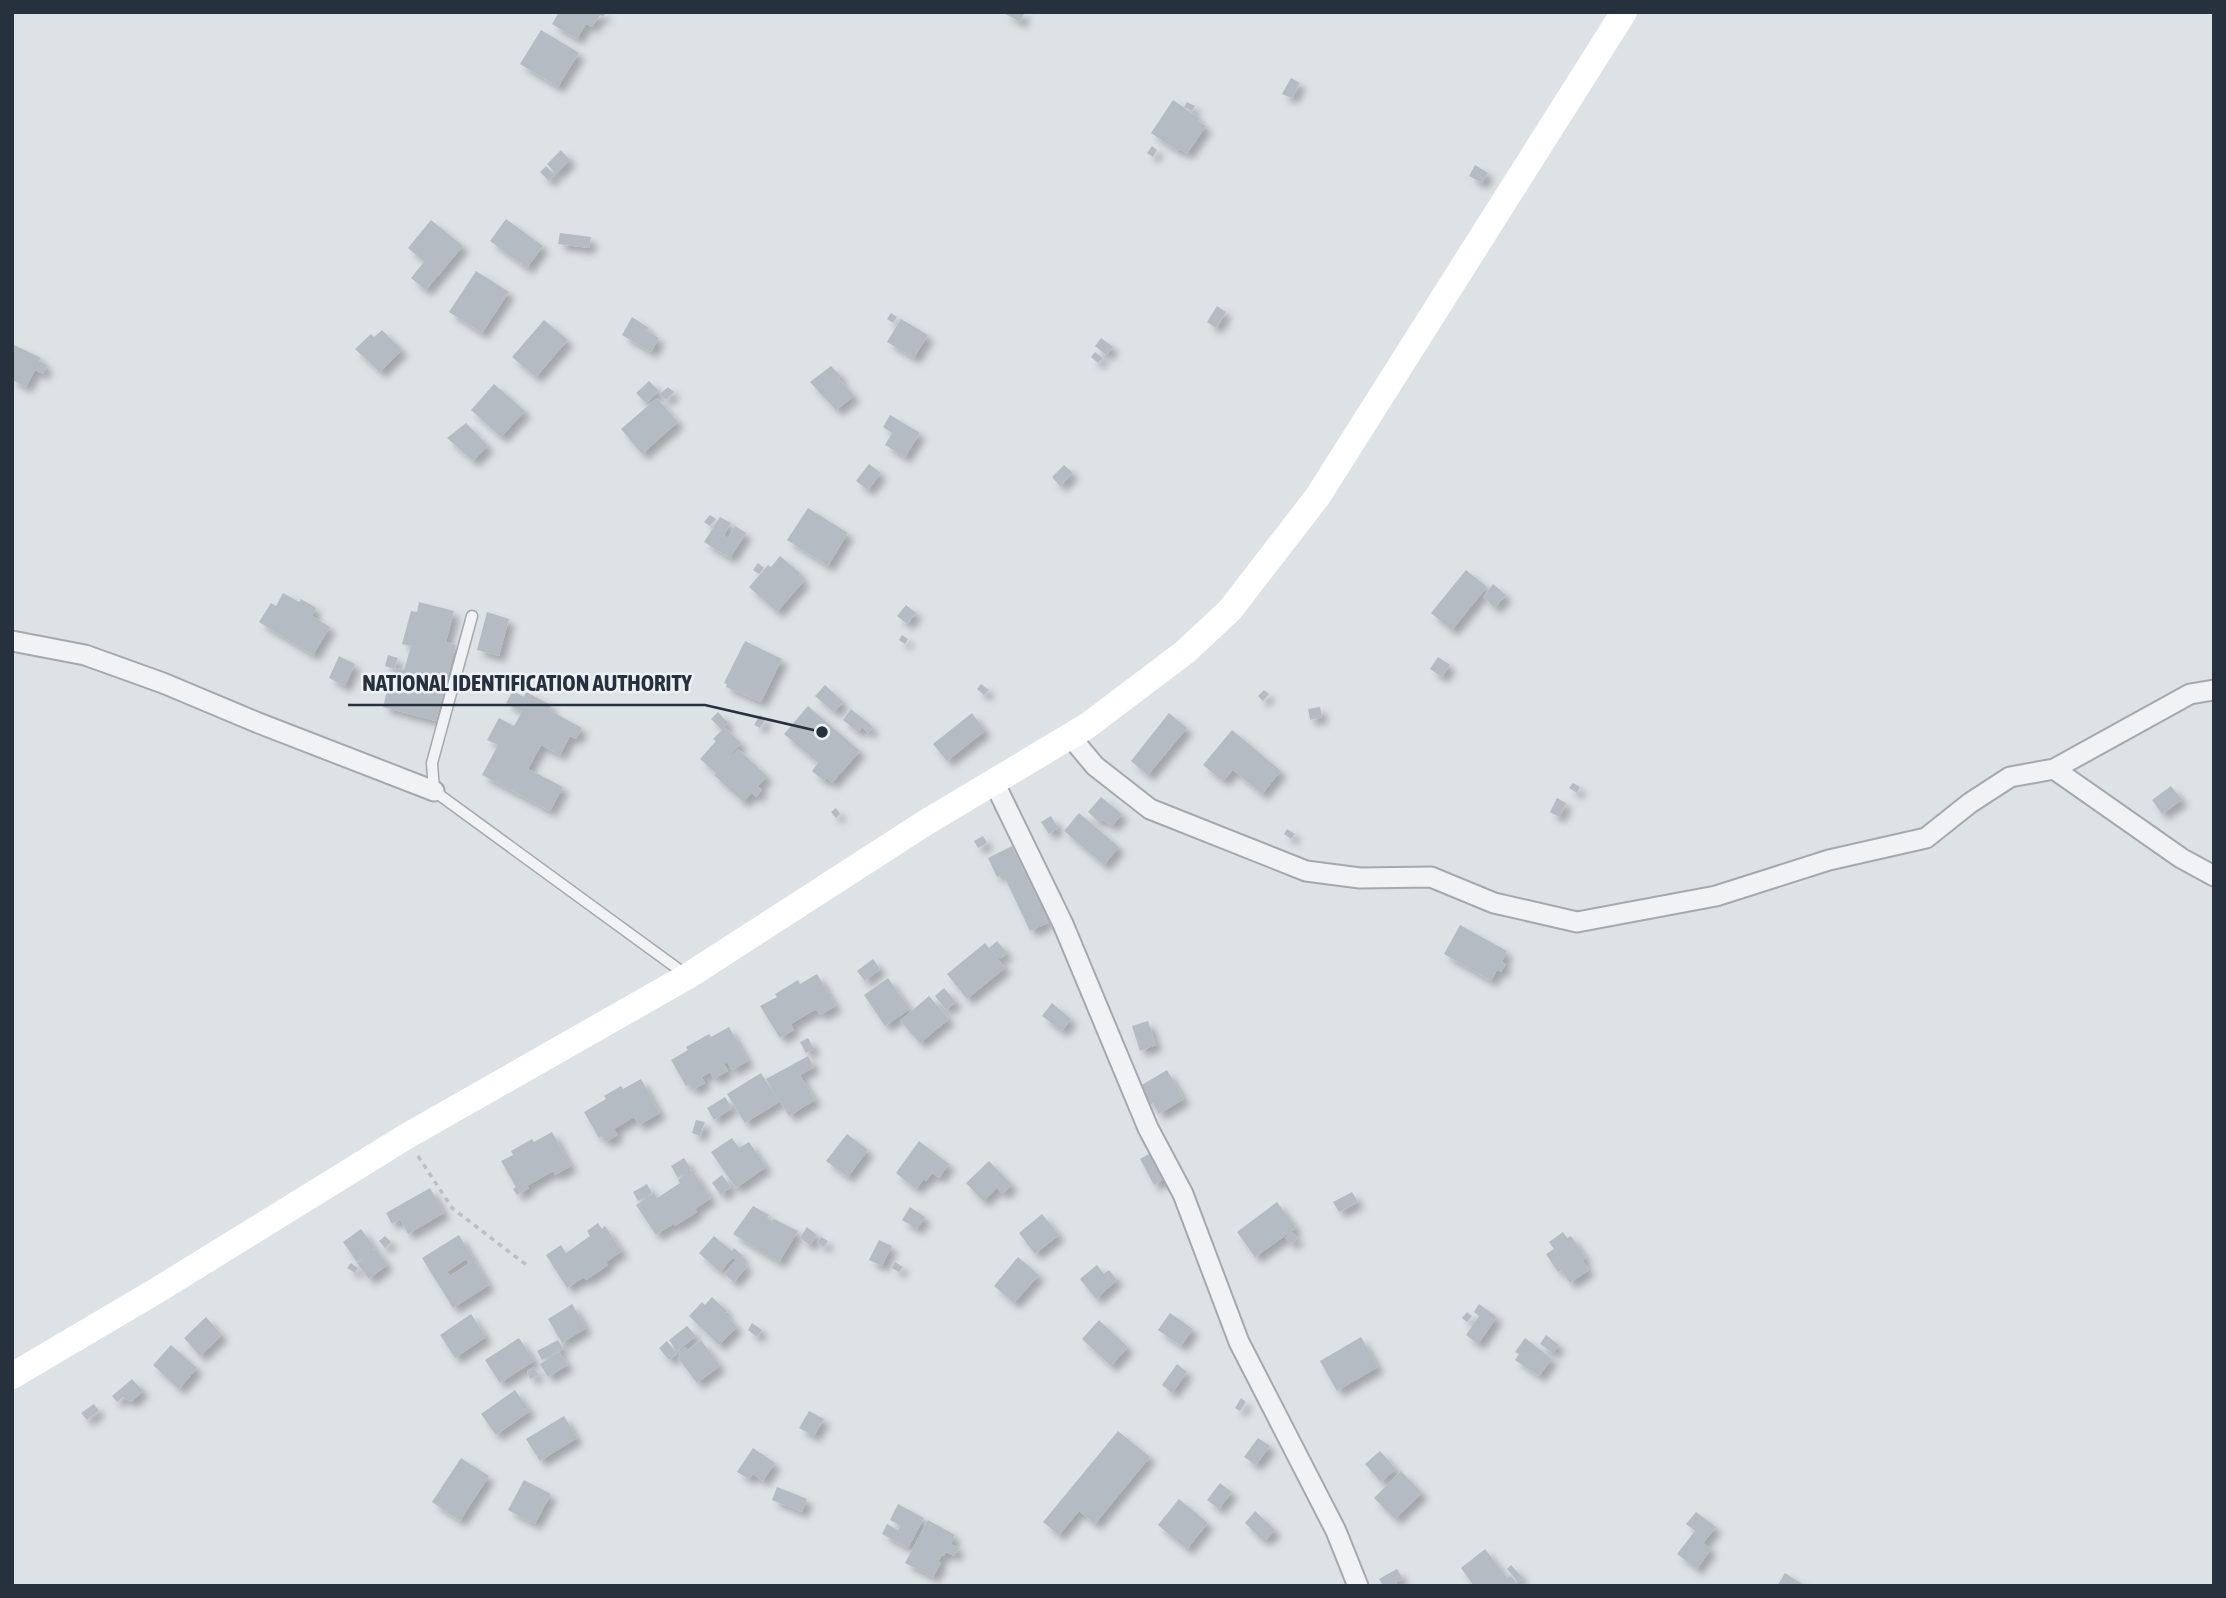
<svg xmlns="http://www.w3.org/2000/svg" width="2226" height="1598" viewBox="0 0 2226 1598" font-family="'Asap Condensed',sans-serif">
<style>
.building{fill:#b5bbc3;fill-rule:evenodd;filter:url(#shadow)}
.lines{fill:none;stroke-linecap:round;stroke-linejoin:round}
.service-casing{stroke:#a3a9b1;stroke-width:13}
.minor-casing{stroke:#a3a9b1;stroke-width:23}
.path{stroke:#bcc0c5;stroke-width:3.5;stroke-dasharray:5 5;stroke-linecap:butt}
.service{stroke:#f0f2f5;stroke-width:10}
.minor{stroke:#f0f2f5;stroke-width:19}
.secondary{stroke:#fff;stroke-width:26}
.leader{fill:none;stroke:#27313d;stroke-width:2.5}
.callout-dot{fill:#27313d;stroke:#edf1f5;stroke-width:2.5}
.callout-label{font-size:23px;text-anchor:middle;font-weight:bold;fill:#27313d;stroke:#edf1f5;stroke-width:5;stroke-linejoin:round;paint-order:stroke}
</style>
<defs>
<filter id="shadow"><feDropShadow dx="6" dy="6" stdDeviation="3.5" flood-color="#0004"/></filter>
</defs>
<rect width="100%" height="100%" fill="#dde2e7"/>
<path class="building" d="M559 12H606L603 17 600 15 592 27 586 24 577 39 552 24Z
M1002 12H1025L1020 22Z
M541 30 579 53 558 87 520 64Z
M1291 78 1300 83 1292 98 1282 94Z
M1173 100 1199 118 1198 121 1206 126 1187 154 1180 149 1178 151 1151 133Z
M1187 102 1195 106 1192 111 1184 107Z
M1152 146 1157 150 1153 157 1147 153Z
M561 150 570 160 556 174 547 164Z
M1475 165 1488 173 1482 183 1469 176Z
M546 166 555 175 549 181 540 172Z
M506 219 543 246 527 268 490 241Z
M431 220 463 246 426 290 411 278 424 262 408 248Z
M560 233 591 237 589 248 558 244Z
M476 271 509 292 482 333 449 312Z
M1217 306 1226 312 1216 328 1207 322Z
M891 313 897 317 893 323 887 319Z
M632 317 649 328 647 331 659 338 651 352 622 335Z
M901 319 928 335 914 358 887 342Z
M544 320 568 340 536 377 512 357Z
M382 330 402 350 380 372 355 349 371 334 374 337Z
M1101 338 1113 347 1106 355 1095 346Z
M14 345 41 358 39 361 47 365 43 374 35 370 26 387 12 380V349Z
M1095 352 1103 358 1098 363 1091 357Z
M831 366 841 376 839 379 854 396 836 410 810 382Z
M649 381 659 391 646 403 636 393Z
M494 384 525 411 501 437 471 410Z
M668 387 674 392 666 400 660 394Z
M657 398 678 422 642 454 621 429Z
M890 415 920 433 905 457 885 445 892 433 883 427Z
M466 423 488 446 473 461 447 438Z
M869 464 881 473 868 490 856 481Z
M1064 465 1073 473 1060 486 1052 477Z
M808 508 848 533 828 566 787 540Z
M710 515 716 519 710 526 704 522Z
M720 517 731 523 724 535 728 538 735 526 746 533 730 558 704 542Z
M780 556 800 573 799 576 804 581 777 612 749 587 768 565 771 567Z
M758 563 764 568 759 574 753 570Z
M1466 570 1487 587 1452 630 1431 613Z
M1493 584 1506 595 1495 608 1483 597Z
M283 593 299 602 301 599 316 608 312 616 330 627 313 655 259 622 271 603 276 606Z
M419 602 454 611 446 642 456 645 436 721 383 707 390 679 393 680 396 668 404 670 411 646 402 644 411 611 417 612Z
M906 605 916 613 907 624 897 616Z
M487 612 509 619 499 656 477 650Z
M902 635 908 639 905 644 899 640Z
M745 641 782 659 761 702 726 687 727 684 724 683Z
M388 655 398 658 394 669 385 666Z
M339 656 355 664 345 686 329 678Z
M1438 657 1450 665 1442 677 1430 669Z
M981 684 989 690 984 695 977 689Z
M825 685 843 702 834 712 815 696Z
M1264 690 1269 694 1263 701 1258 696Z
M513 691 524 697 526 692 551 705 549 710 582 728 576 739 570 736 560 755 541 745 528 769 563 787 550 811 482 775 498 745 487 740 499 718 514 726 522 712 506 703Z
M808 706 860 751 832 783 827 778 824 781 812 771 818 763 784 734Z
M1320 707 1322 717 1310 720 1308 709Z
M851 709 873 727 868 733 862 727 858 732 843 720Z
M718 712 728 723 724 727 741 743 718 769 738 749 767 776 758 786 762 790 756 797 752 793 743 802 714 775 716 773 700 759 716 741 713 739 722 730 711 719Z
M972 713 985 731 947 761 933 744Z
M1169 713 1187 728 1148 775 1131 761Z
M760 715 766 719 760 728 754 725Z
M1232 730 1281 771 1262 794 1233 770 1223 781 1203 765Z
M1573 783 1580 787 1577 793 1569 788Z
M2171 786 2182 800 2162 814 2152 800Z
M1101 797 1122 814 1112 826 1101 819 1099 822 1088 812Z
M1557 798 1566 803 1559 817 1550 812Z
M836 808 840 814 836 818 831 812Z
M1079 813 1119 847 1104 865 1064 831Z
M1051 816 1058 828 1049 834 1041 822Z
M1287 829 1295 834 1291 839 1284 834Z
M983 836 987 843 978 848 974 841Z
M1012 846 1048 923 1030 931 1003 874 997 877 988 858Z
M1460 925 1507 951 1502 962 1506 964 1501 972 1497 970 1491 981 1444 954Z
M997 941 1007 953 1000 959 991 950 1005 968 967 999 947 974 985 943 989 948Z
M873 959 880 969 865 981 857 971Z
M817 974 836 1006 820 1015 816 1009 791 1024 794 1030 780 1038 760 1006 777 997 775 994 798 980 800 984Z
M888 978 910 1009 885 1026 864 995Z
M944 988 956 1002 946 1010 935 996Z
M929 996 949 1019 920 1043 900 1021Z
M1052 1003 1071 1019 1062 1031 1042 1016Z
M1148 1021 1156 1045 1140 1051 1132 1026Z
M729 1027 748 1061 732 1070 727 1062 724 1064 728 1071 714 1079 710 1072 702 1077 705 1083 693 1090 690 1084 686 1086 671 1060 688 1050 686 1047 709 1034 711 1037Z
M808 1038 814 1049 806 1053 800 1042Z
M808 1056 814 1067 800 1075 815 1100 789 1116 766 1079Z
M1167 1070 1184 1099 1159 1114 1153 1103 1150 1105 1140 1086Z
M761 1073 779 1102 745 1123 727 1094Z
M641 1079 660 1113 639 1125 634 1117 614 1129 618 1135 606 1142 602 1136 599 1138 584 1112 606 1099 604 1096 621 1086 623 1089Z
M725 1097 732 1108 714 1120 707 1108Z
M696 1120 705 1122 700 1136 692 1133Z
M552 1132 571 1166 555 1175 553 1171 527 1186 529 1188 517 1195 513 1189 516 1187 501 1161 513 1155 511 1151 532 1139 534 1142Z
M847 1134 868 1150 848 1177 826 1161Z
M732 1138 739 1148 749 1142 766 1167 736 1188 711 1152Z
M919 1141 949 1164 939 1178 932 1173 926 1181 924 1179 916 1189 896 1173Z
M1154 1151 1168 1177 1154 1185 1140 1159Z
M684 1158 691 1169 678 1178 671 1166Z
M989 1161 1012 1185 1002 1194 997 1188 983 1201 966 1183Z
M692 1170 711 1198 695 1209 697 1212 675 1226 673 1224 656 1235 636 1205 654 1193 657 1198 680 1183 678 1180Z
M722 1175 731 1187 721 1195 712 1183Z
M647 1184 652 1193 638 1201 633 1192Z
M430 1188 444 1213 408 1234 400 1219 392 1224 386 1213Z
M1352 1192 1358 1202 1339 1212 1333 1202Z
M1277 1202 1296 1228 1255 1257 1237 1232Z
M753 1206 769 1215 767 1218 772 1221 774 1219 798 1231 779 1262 733 1234Z
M910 1207 925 1217 917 1229 902 1220Z
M1042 1214 1059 1235 1035 1254 1019 1233Z
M598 1223 602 1229 605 1226 622 1251 606 1262 608 1265 586 1280 584 1277 567 1288 546 1255 561 1245 566 1253 590 1236 587 1231Z
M807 1227 817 1235 810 1245 800 1238Z
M361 1229 375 1248 357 1262 343 1242Z
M1292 1232 1298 1238 1291 1244 1285 1238Z
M1563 1232 1567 1238 1571 1236 1586 1258 1582 1260 1589 1270 1570 1283 1561 1270 1558 1272 1546 1254 1554 1249 1549 1242Z
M459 1235 489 1285 453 1308 422 1258ZM466 1259 469 1264 450 1276 447 1272Z
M385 1236 391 1242 385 1248 379 1241Z
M714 1236 732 1251 734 1248 743 1256 740 1259 747 1266 734 1282 724 1274 736 1260 733 1257 720 1272 699 1253Z
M821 1237 828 1241 824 1247 817 1243Z
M879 1240 892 1246 882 1266 869 1260Z
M376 1249 387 1265 369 1279 357 1263Z
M1018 1257 1039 1275 1014 1303 994 1286Z
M895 1262 903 1267 899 1272 892 1268Z
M351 1263 358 1268 355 1273 347 1268Z
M1097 1265 1104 1274 1109 1270 1117 1280 1096 1299 1080 1279Z
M712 1297 727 1311 725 1314 737 1327 719 1345 689 1316 702 1302 705 1305Z
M572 1304 586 1328 562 1343 548 1319Z
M1479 1304 1497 1317 1478 1344 1466 1335 1479 1316 1474 1312Z
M1467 1312 1472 1316 1467 1322 1462 1318Z
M1170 1313 1193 1329 1181 1346 1158 1330Z
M471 1314 486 1337 455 1358 440 1335Z
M206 1317 222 1335 200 1356 184 1338Z
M1099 1320 1128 1347 1111 1366 1082 1339Z
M752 1323 762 1330 757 1337 748 1330Z
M687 1326 696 1336 677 1351 669 1340Z
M1546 1335 1559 1345 1553 1353 1540 1344Z
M1361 1337 1378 1367 1337 1391 1320 1361Z
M519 1338 534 1361 500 1383 485 1360Z
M1525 1338 1552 1359 1539 1376 1515 1360 1519 1354 1515 1352Z
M558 1340 563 1349 542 1360 537 1351Z
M701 1340 720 1366 697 1383 678 1358 680 1356 678 1352 685 1347 688 1350Z
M667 1341 677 1354 669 1360 659 1348Z
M171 1345 197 1368 179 1389 153 1365Z
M559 1352 568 1365 548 1377 540 1364Z
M1177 1364 1187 1372 1172 1393 1162 1385Z
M534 1367 538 1375 530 1379 527 1371Z
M132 1379 143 1391 131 1402 123 1397 117 1402 112 1396Z
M515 1390 530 1411 496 1435 481 1414Z
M1241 1398 1246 1402 1240 1411 1235 1408Z
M94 1404 99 1411 87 1420 81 1413Z
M809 1411 824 1419 814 1436 799 1428Z
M564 1416 577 1438 540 1461 526 1439Z
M1118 1431 1150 1457 1095 1524 1079 1511 1059 1535 1043 1522Z
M1258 1438 1270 1446 1256 1465 1244 1457Z
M753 1448 775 1463 763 1481 753 1474 749 1479 737 1472Z
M1380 1451 1396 1469 1381 1482 1365 1464Z
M461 1458 489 1476 460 1521 432 1502Z
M1401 1471 1422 1493 1395 1519 1374 1498Z
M524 1480 551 1494 535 1524 508 1510Z
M1220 1483 1232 1492 1219 1509 1207 1500Z
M777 1487 807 1499 802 1512 772 1500Z
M1179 1499 1208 1523 1187 1549 1158 1525Z
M898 1504 924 1518 908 1548 882 1534 887 1524 898 1530 901 1526 890 1520Z
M1255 1511 1275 1530 1266 1540 1263 1537 1261 1539 1245 1523Z
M1696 1512 1716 1527 1703 1543 1711 1549 1697 1569 1677 1554 1695 1531 1686 1524Z
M928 1520 955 1535 951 1544 959 1548 954 1556 946 1552 944 1556 942 1555 938 1562 941 1563 933 1577 905 1563Z
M1485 1549 1507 1578 1511 1576 1517 1584 1474 1586 1461 1568Z
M1511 1565 1523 1578 1518 1582 1507 1569Z
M1397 1569 1403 1579 1395 1582 1398 1586H1384L1382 1584 1379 1579Z
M1785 1573 1805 1586H1777Z"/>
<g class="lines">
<g class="service-casing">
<path id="service" d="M472 616 432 763 434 791 685 974"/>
</g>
<g class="minor-casing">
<path id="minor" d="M12 641 85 655 163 683 256 722 434 791
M1070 736 1095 766 1150 809 1306 871 1360 878 1431 877 1494 903 1577 922 1716 896 1829 860 1926 838 1970 803 2010 777 2054 769 2181 858 2214 876
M2054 769 2190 694 2214 690
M994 782 1063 924 1148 1128 1183 1194 1239 1342 1336 1531 1358 1586"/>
</g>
<path class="path" d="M418 1156 452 1208 529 1267"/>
<use href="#service" class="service"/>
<use href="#minor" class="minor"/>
<path class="secondary" d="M12 1376 156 1291 407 1136 688 976 925 823 1087 726 1185 652 1230 610 1318 496 1624 12"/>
</g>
<path class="leader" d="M822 732L705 705H348"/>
<circle class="callout-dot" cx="822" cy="732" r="7"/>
<g class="callout-label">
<text x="527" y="691">NATIONAL IDENTIFICATION AUTHORITY</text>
</g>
<rect width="2226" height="1598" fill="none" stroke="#27313d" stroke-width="28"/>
</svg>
